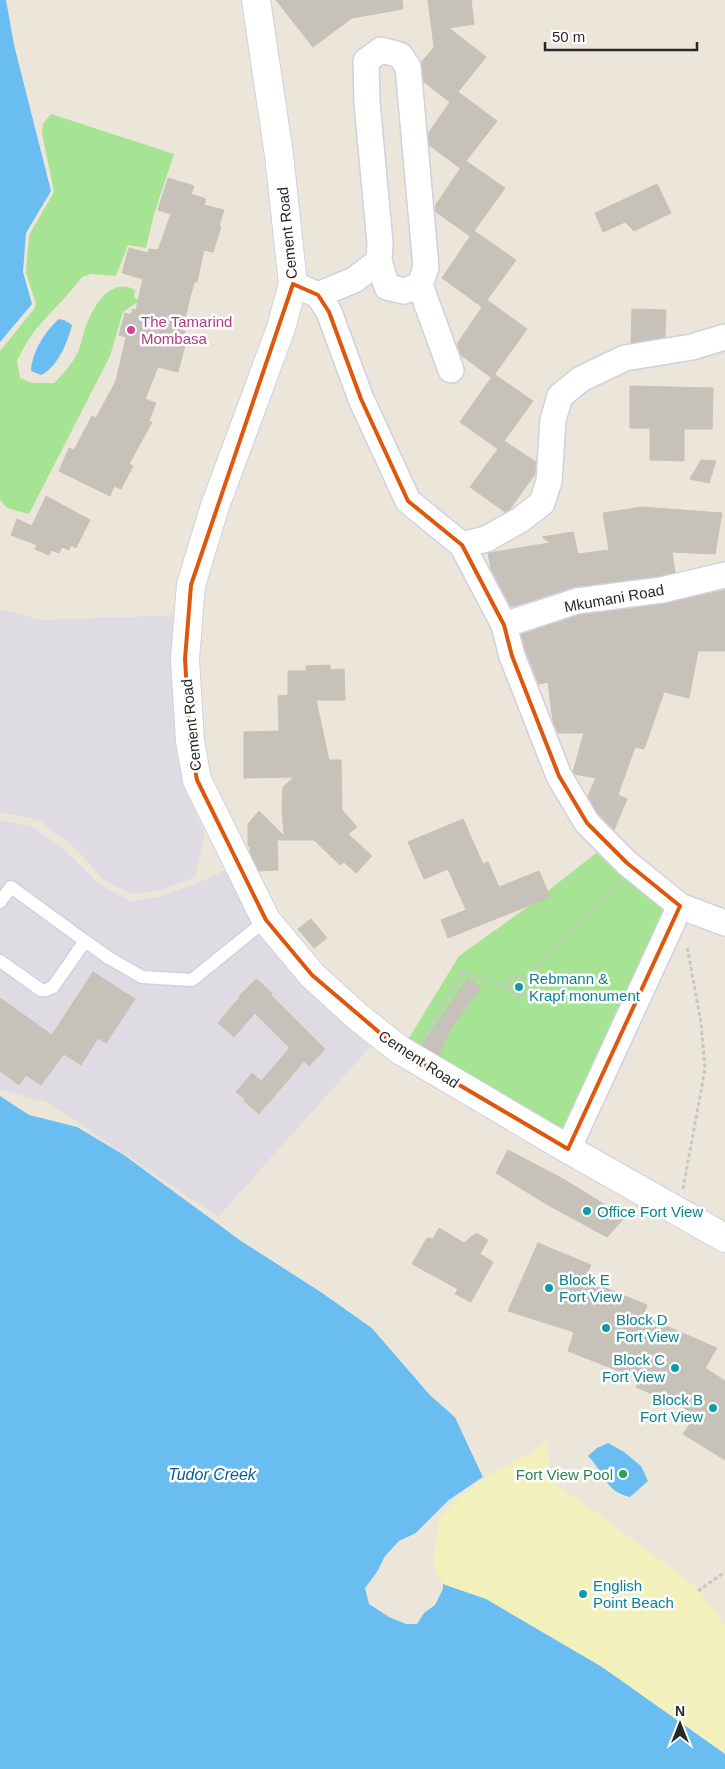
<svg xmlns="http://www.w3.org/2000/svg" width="725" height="1769" viewBox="0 0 725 1769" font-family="Helvetica,sans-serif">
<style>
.industrial{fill:#dedbe3}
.green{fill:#a6e494}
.sand{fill:#f2f0bb}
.water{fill:#69bdf1}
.pier{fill:#ebe6d9}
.building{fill:#c7c2b9;stroke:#c7c2b3}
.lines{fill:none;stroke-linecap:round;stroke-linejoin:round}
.lane-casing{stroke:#cfd0e2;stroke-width:15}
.street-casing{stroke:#cfd0e2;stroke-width:28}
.secondary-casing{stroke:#cfd0e2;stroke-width:30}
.path{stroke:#c7c7c7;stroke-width:3;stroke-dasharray:4 2.5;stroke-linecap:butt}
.lane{stroke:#fff;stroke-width:12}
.street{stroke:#fff;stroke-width:25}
.secondary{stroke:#fff;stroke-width:28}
.marked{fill:none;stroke:#de570d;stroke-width:4;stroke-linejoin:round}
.hotel-dot{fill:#d1479c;stroke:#fff;stroke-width:2}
.culture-dot{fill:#0f9aa8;stroke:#fff;stroke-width:2}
.leisure-dot{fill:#2e9e5b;stroke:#fff;stroke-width:2}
.labels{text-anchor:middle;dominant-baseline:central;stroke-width:5;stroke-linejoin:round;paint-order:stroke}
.street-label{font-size:15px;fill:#282828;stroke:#fff}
.hotel-label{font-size:15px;fill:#b23c85;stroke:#fff;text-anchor:start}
.culture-label{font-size:15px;fill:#0d838f;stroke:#fff;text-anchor:start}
.leisure-label{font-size:15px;fill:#27864d;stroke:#fff;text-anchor:end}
.water-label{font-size:16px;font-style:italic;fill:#0a599b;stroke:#fff}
</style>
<rect width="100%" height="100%" fill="#ebe6d9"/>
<path class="industrial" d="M0 609 41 620 181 615 174 668 176 750 186 791 205 835 195 877 161 890 131 894 102 878 75 848 39 820 0 812Z
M0 820 33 827 67 852 98 883 131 902 163 896 198 883 225 870 256 931 370 1047 218 1217 49 1103 0 1089Z"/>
<path class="green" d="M51 114 174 154 154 214 146 248 128 245 116 276 91 274 82 277C69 295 52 310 38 327 29 337 23 349 17 361L20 378 32 383H54C64 373 74 362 79 349 82 341 83 333 86 326 93 306 111 276 135 290L134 297 139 301 123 312 110 356 29 514 7 508 0 500V351L34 309 36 304 26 273 29 235 54 192 42 133 43 124Z
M600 850 680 906 563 1146 406 1043 459 956 526 908Z"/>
<path class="sand" d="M547 1441 550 1481 591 1509 696 1587 725 1625V1754L680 1721 443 1589 433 1566 439 1518 473 1483 535 1451Z"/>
<path class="water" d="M0 0H6L14 45 51 191 26 233 23 272 32 304 0 342Z
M59 319 64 320 72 325C68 342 57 368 41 375L31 371C32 352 45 331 59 319Z
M0 1096 29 1115 77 1127 124 1155 241 1241 321 1292 372 1328 430 1395 455 1417 483 1477 449 1500 416 1533 434 1581 486 1599 602 1667 725 1754V1769H0Z
M608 1443 624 1452 641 1466 648 1481 630 1497C604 1491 605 1473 588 1456L597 1448Z"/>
<path class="pier" d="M243 1239 323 1290 373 1327 431 1393 457 1416 486 1476 485 1479 451 1502 419 1533 433 1560V1566L436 1567 437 1579 443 1581V1589L435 1605 424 1613 417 1624H406L389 1617 369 1604 365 1588 377 1572 385 1556 399 1541 416 1533 449 1500 483 1477 455 1417 430 1395 372 1328 321 1292 242 1241Z"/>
<path class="building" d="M276 0H402L403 9 352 18 313 47Z
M428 0H471L474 24 449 28 486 57 458 92 497 121 466 161 505 188 474 231 516 260 487 300 527 329 492 378 461 355 457 344 485 303 482 307 442 278 473 232 470 236 436 212 435 206 462 166 460 168 429 145 428 134 450 102 424 82 421 63 434 47Z
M168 178 194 186 191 194 206 199 204 205 224 210 219 226 221 227 213 252 204 250 197 282H194L182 330 185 331 182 344 185 345 178 372 158 367 145 399 156 403 149 421 152 422 129 464 133 466 121 489 114 486 110 496 59 471 69 448 74 450 92 416 96 418 116 381 126 337 119 335 125 313 131 315 133 309 136 310 143 279 122 273 129 248 148 253 149 249 158 250 171 214 158 210Z
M657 184 671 213 634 231 625 222 603 232 595 213Z
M632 309 666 310 665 337 631 343Z
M494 374 533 401 504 441 536 462 535 474 510 509 505 512 470 487 498 449 460 422Z
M630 386 713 388 712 429H684V461L650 460V428H630Z
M701 460 716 461 709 483 690 479Z
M46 496 90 520 76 548 71 545 69 550 62 547 59 553 51 550 49 555 35 549 37 545 11 535 17 519 32 526Z
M642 507 722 513 715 554 672 552 675 572 659 576 575 587 511 607 491 569 488 553 550 543 542 537 573 532 578 554 609 550 603 513Z
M725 590V651H698L689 698 664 692 644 749 635 747 618 795 627 799 614 830 598 814 588 796 596 778 574 774 573 772 584 733H558L553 722 548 682 539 684 526 652 521 634 580 615 664 604Z
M330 665V670L344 669 345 700H316L329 760H341L342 810 357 827 348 834 372 856 356 873 344 862 340 865 314 840H277L278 870 259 871 250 853V846H248V824L259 811 284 836 282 808 283 787 294 777 244 778V732L279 731 278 696 288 695V671H306V666Z
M463 819 483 864 488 862 499 887 539 871 550 897 448 938 441 920 466 910 448 869 424 879 408 842Z
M311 919 327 938 314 948 298 929Z
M93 972 135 999 106 1043 98 1038 81 1065 64 1054 41 1085 26 1075 19 1085 0 1071V998L52 1035Z
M468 978 481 987 451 1029 439 1055 422 1045Z
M256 979 272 993 271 995 325 1049 309 1066 304 1061 259 1114 244 1101 246 1100 236 1092 252 1073 261 1081 290 1048 255 1013 234 1037 218 1023 240 997 239 996Z
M508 1150 565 1180 625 1217 607 1237 548 1205 496 1173Z
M439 1228 464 1243 476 1233 488 1240 480 1254 493 1262 471 1302 455 1294 458 1289 412 1264 427 1238 433 1239Z
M538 1243 591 1265 584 1279 647 1305 643 1316 717 1348 705 1368 725 1381V1460L683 1434 697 1414 636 1387 639 1379 568 1351 574 1332 508 1311Z"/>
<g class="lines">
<g class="lane-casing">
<path id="lane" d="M0 902 11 887 85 941 53 987 46 990H41L0 961
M85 941 109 958 142 977 192 980 266 920"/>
</g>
<g class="street-casing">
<path id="street" d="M293 284 318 295 329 312 361 399 408 501 462 545 486 539 520 520 542 503 549 481 553 420 560 396 581 379 625 358 692 347 725 337
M420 285 451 370
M318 295 354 280 379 261 380 243 367 103 366 61 381 50 400 55 408 67 426 267 420 285 404 291 387 287 379 261
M462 545 504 625 512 656 559 776 587 823 627 863 680 906 568 1149
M504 625 577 601 662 590 725 575
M680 906 725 923"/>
</g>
<g class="secondary-casing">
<path id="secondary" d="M256 0 279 155 293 284 281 328 214 509 191 585 185 659 190 741 197 780 266 920 312 975 358 1017 400 1050 568 1149 725 1238"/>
</g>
<path class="path" d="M527 978 619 883
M424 1037 462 972 509 988 513 995 520 996 529 993 531 984 527 978 514 977 510 981 509 988
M683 1189 705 1069 701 1023 687 946
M698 1591 725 1572"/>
<use href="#lane" class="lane"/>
<use href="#street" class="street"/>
<use href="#secondary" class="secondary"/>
</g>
<path class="marked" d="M293 284 318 295 329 312 361 399 408 501 462 545 504 625 512 656 559 776 587 823 627 863 680 906 568 1149 400 1050 312 975 266 920 197 780 190 741 185 659 191 585Z"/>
<circle class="hotel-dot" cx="131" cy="330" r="5"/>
<g class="culture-dot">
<circle cx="519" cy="987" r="5"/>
<circle cx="587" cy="1211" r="5"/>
<circle cx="549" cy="1288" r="5"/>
<circle cx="606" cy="1328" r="5"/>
<circle cx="675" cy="1368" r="5"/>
<circle cx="713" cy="1408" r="5"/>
<circle cx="583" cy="1594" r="5"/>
</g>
<circle class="leisure-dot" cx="623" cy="1474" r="5"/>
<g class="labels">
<g class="street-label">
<text transform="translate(287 233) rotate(-96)">Cement Road</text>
<text transform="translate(614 598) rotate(-10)">Mkumani Road</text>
<text transform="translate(191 725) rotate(-96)">Cement Road</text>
<text transform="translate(419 1059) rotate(33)">Cement Road</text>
</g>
<g class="hotel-label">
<text x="141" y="321">The Tamarind<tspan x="141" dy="17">Mombasa</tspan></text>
</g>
<g class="culture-label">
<text x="529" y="978">Rebmann &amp;<tspan x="529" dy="17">Krapf monument</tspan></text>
<text x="597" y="1211">Office Fort View</text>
<text x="559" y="1279">Block E<tspan x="559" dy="17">Fort View</tspan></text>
<text x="616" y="1319">Block D<tspan x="616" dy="17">Fort View</tspan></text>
<text x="665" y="1359" text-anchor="end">Block C<tspan x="665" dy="17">Fort View</tspan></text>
<text x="703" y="1399" text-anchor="end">Block B<tspan x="703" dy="17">Fort View</tspan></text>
<text x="593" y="1585">English<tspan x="593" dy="17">Point Beach</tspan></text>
</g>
<g class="leisure-label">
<text x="613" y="1474">Fort View Pool</text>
</g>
<g class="water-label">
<text x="212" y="1474">Tudor Creek</text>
</g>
</g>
<g transform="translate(680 1724)" stroke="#ffffff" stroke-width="4" paint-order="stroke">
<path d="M0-4L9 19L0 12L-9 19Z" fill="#282828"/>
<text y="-8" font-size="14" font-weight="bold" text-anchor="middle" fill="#282828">N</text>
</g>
<path d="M545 42v8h152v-8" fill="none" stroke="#282828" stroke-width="2.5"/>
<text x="552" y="42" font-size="15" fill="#282828" stroke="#ffffff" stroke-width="4" paint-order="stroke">50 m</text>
</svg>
